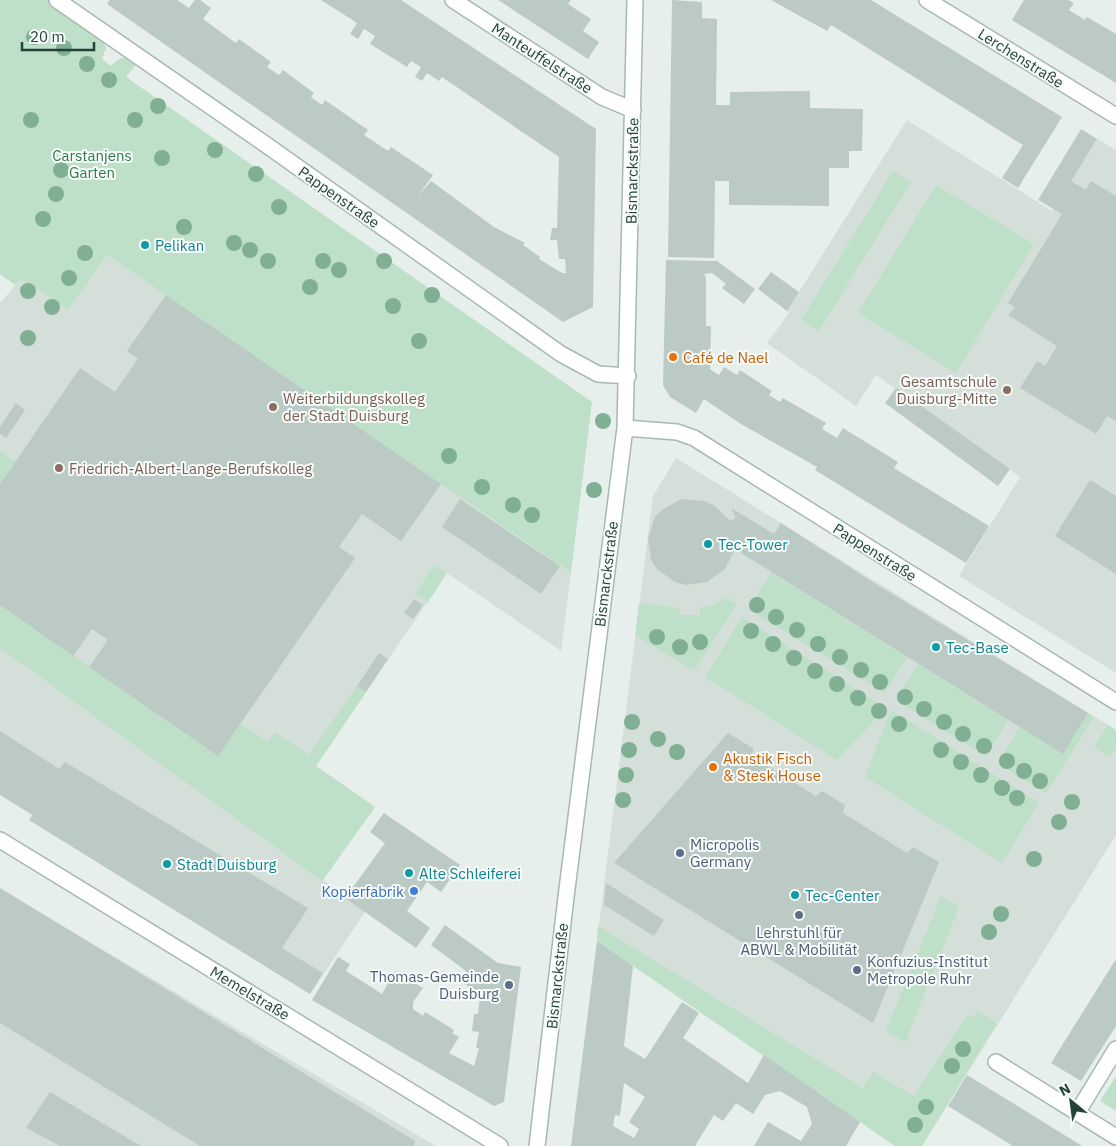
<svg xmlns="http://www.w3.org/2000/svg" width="1116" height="1146" viewBox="0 0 1116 1146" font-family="'IBM Plex Sans',sans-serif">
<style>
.built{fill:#d4dfda}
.green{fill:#bfe0c8}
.building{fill:#bbcac4;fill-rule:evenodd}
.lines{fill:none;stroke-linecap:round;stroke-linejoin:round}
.minor-casing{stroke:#a8b8b2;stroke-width:18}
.minor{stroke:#fff;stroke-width:15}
.tree{fill:#80af93}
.culture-dot{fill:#0f9aa8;stroke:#f7fbf9;stroke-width:2}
.food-dot{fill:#e8710a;stroke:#f7fbf9;stroke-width:2}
.education-dot{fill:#8d6e63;stroke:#f7fbf9;stroke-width:2}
.service-dot{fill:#5c6f8a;stroke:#f7fbf9;stroke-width:2}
.shop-dot{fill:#3f7fe0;stroke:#f7fbf9;stroke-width:2}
.labels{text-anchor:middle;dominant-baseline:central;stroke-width:4;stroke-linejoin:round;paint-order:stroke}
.street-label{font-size:15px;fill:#24423a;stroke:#f7fbf9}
.park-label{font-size:15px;fill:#2d7a4b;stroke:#f7fbf9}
.culture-label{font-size:15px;fill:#0d838f;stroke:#f7fbf9;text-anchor:start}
.food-label{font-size:15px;fill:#c56008;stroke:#f7fbf9;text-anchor:start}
.education-label{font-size:15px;fill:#785e54;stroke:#f7fbf9;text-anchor:start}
.service-label{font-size:15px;fill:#4e5e75;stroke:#f7fbf9;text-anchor:start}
.shop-label{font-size:15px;fill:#366cbe;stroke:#f7fbf9;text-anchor:end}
</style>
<rect width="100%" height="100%" fill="#e6efeb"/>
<path class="built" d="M907 120 1052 211 1097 139 1116 150V673L959 576 1020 477 876 375 856 406 767 343 789 313 787 311Z
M107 255 571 573 561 651 447 573 316 766 375 807 323 880 365 912 310 994 29 820 32 815 0 795V303L21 279 68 310Z
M676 458 1116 730V835L922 1146H895L597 941 653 496Z
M0 888 78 935 436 1146H0Z"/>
<path class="green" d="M0 0H48L102 36 106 48 102 59 111 66C120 56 126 56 137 63L126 77 592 402 571 573 107 255 68 310 21 279 15 285 0 274Z
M893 171 911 182 819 331 801 320Z
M936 185 1034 244 956 373 858 313Z
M0 450 15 462 0 484Z
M434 565 447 573 428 602 415 594Z
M771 572 907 657 885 693 748 609Z
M727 598 737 604 694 671 635 635 639 603 680 608V615H700V608L713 605Z
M0 605 218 756 240 723 268 742 275 732 309 755 357 686 366 692 316 766 375 807 322 881 0 648Z
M742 617 886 708 837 760 705 677Z
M918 664 1008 720 986 756 896 700Z
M891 710 1039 803 1002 863 865 777Z
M1088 713 1094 717 1046 793 997 763 1020 727 1063 753Z
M1108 725 1116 730V748L1110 757 1094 747Z
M941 896 959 907 905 1043 886 1031Z
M598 926 863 1088 873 1072 914 1096 967 1015 973 1018 977 1011 997 1023 922 1146H895L597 941Z
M1116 1076V1111L1100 1101Z"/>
<path class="building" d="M110 0H177L189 8 195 0H200L211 8 203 19 236 43 239 39 271 62 267 67 279 75 283 70 314 93 311 97 322 105 325 100 368 130 364 135 388 151 391 147 433 175 418 196 431 181 494 227 525 243 523 245 540 257 539 259 562 273H566L565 259H559L557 240H550L552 228H557L559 157 442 77 439 81 427 73 422 81 415 77 421 67 411 61 407 67 370 44 375 36 364 29 358 39 350 34 357 23 321 0H401L596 129 593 307 563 322 107 4Z
M498 0H571L568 4 591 19 583 31 599 42 588 59Z
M672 0 702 2V18L717 19 716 105H730V92L810 91V108L863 109 862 151H849V168H829V206L729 205V181H715L714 258 668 257Z
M771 0H871L1062 117 1018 188 1002 178 1023 145 831 25 827 31Z
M1024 0H1068L1074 3 1069 10 1085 20 1087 17 1116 34V83L1012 20Z
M1081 129 1097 139 1071 181 1086 190 1091 181 1116 196V421L1107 416 1096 434 1020 388 1037 361 1045 366 1057 346 1008 315 1015 307 1008 303 1062 214 1038 200Z
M666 260 717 261 755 289 744 304 722 288 726 284 712 273 704 274 706 278V326H711L710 369 719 375 724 367 737 375 740 370 772 391 769 395 780 402 783 398 826 423 822 429 837 438 843 428 898 462 894 468 989 526 966 563 815 470 817 467 741 424 704 399 696 413 670 397 663 385Z
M771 272 799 292 787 311 758 289Z
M166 295 441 484 401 541 362 514 339 547 355 558 218 756 89 667 108 640 92 629 73 656 0 605V484L80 368 115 392 138 359 127 351Z
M896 388 1010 469 998 486 885 403Z
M16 403 25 410 6 438 0 434V427Z
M1090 480 1116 496V574L1055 536Z
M460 499 560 566 541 594 442 527Z
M682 499 705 501 715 506 730 521 736 518 731 508 774 534 781 523 874 583 1088 713 1063 754 735 549 725 569 707 582 686 585 675 582 657 569 651 560 648 538 655 517 663 509Z
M414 599 423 605 413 619 404 613Z
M379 653 388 659 366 692 357 686Z
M0 731 59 769 65 762 308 908 282 948 323 973 310 994 29 820 33 815 0 795Z
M728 733 754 749 751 756 816 796 822 791 845 805 843 813 907 853 913 847 939 862 873 1023 614 863Z
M384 813 460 865 441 892 427 882 407 911 430 928 416 948 345 898 385 843 370 832Z
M606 883 664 920 654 936 604 905Z
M0 888 415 1141 414 1146H200L0 1023Z
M445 925 498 963 521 967 504 1102 494 1106 312 1000 338 957 350 964 346 971 382 994 395 971 423 988 413 1002V1009L423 1016 425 1012 454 1030 452 1033 459 1037 449 1053 474 1066 479 1048H476L479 1032 472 1031 474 1014H478L480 996 458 978 466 971 431 945Z
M597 941 633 966 624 1046 645 1059 682 1002 699 1013 683 1038 748 1083 764 1055 860 1122 846 1146H754L768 1122 801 1141 812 1124 807 1107 780 1091 765 1095 753 1114 736 1103 723 1121 714 1115 695 1146H571ZM624 1083 645 1097 629 1122 639 1129 634 1138 613 1126 615 1115 620 1116Z
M1116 959V1026L1081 1081 1051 1063Z
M967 1075 1016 1105 1082 1146H1013L948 1106Z
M50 1092 141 1146H60L26 1128Z"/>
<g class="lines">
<g class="minor-casing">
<path id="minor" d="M57 0 265 144 561 354 598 374 628 376
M453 0 602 97 633 110
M927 0 1116 116
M625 428 677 432 694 438 1116 702
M0 840 500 1146
M996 1062 1116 1137
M1077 1113 1116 1049
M537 1146 566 897 625 428 635 0"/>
</g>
<use href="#minor" class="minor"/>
</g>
<g class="tree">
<circle cx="34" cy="37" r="8"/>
<circle cx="64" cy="48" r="8"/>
<circle cx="87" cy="64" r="8"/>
<circle cx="109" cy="80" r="8"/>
<circle cx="158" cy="106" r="8"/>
<circle cx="31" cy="120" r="8"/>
<circle cx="135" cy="120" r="8"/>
<circle cx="215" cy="150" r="8"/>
<circle cx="162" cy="158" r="8"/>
<circle cx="61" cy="170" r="8"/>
<circle cx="256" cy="174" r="8"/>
<circle cx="56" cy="194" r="8"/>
<circle cx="279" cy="207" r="8"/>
<circle cx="43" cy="219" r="8"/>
<circle cx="184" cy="227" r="8"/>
<circle cx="234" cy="243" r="8"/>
<circle cx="250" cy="250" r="8"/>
<circle cx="85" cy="253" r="8"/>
<circle cx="268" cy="261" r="8"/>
<circle cx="323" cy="261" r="8"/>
<circle cx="384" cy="261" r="8"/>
<circle cx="339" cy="270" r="8"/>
<circle cx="69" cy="278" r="8"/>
<circle cx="310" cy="287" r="8"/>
<circle cx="28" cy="291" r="8"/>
<circle cx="432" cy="295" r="8"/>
<circle cx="393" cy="306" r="8"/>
<circle cx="52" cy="307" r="8"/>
<circle cx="28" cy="338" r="8"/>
<circle cx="419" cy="341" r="8"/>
<circle cx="603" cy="421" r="8"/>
<circle cx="449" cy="456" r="8"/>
<circle cx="482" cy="487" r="8"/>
<circle cx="594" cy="490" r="8"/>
<circle cx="513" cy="505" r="8"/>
<circle cx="532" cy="515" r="8"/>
<circle cx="757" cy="605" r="8"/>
<circle cx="776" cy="617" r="8"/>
<circle cx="797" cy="630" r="8"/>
<circle cx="751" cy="631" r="8"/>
<circle cx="657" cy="637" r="8"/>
<circle cx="700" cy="642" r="8"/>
<circle cx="773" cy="644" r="8"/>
<circle cx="818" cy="644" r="8"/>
<circle cx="680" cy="647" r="8"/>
<circle cx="840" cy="657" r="8"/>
<circle cx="794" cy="658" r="8"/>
<circle cx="861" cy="670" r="8"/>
<circle cx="815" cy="671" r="8"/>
<circle cx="880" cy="682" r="8"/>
<circle cx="837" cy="684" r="8"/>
<circle cx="905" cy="697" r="8"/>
<circle cx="858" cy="698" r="8"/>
<circle cx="924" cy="709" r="8"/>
<circle cx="879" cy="711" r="8"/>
<circle cx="632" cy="722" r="8"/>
<circle cx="944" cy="722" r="8"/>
<circle cx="899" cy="724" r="8"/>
<circle cx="963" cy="734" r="8"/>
<circle cx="658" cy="739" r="8"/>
<circle cx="984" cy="746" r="8"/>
<circle cx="629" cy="750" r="8"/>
<circle cx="941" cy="750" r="8"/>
<circle cx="677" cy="752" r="8"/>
<circle cx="1007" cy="761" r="8"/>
<circle cx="961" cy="762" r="8"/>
<circle cx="1024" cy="771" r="8"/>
<circle cx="626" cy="775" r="8"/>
<circle cx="981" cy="775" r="8"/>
<circle cx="1040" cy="781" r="8"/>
<circle cx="1002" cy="788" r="8"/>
<circle cx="1017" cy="798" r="8"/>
<circle cx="623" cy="800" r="8"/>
<circle cx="1072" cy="802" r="8"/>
<circle cx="1059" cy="822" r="8"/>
<circle cx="1034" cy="859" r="8"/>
<circle cx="1001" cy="914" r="8"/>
<circle cx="989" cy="932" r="8"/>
<circle cx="963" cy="1049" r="8"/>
<circle cx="952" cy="1066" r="8"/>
<circle cx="926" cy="1107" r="8"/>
<circle cx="915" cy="1125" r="8"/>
</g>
<g class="culture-dot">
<circle cx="145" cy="245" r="5"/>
<circle cx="708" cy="544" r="5"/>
<circle cx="936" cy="647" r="5"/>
<circle cx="167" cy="864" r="5"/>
<circle cx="409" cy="873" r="5"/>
<circle cx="795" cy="895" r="5"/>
</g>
<g class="food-dot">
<circle cx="673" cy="357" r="5"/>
<circle cx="713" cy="767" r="5"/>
</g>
<g class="education-dot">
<circle cx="1007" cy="390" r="5"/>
<circle cx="273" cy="407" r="5"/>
<circle cx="59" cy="468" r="5"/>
</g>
<g class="service-dot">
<circle cx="680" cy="853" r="5"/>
<circle cx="799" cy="915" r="5"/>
<circle cx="857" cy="970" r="5"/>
<circle cx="509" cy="985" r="5"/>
</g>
<circle class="shop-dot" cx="414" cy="891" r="5"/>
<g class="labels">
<g class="street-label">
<text transform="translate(542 58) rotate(33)">Manteuffelstraße</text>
<text transform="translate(1021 58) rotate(32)">Lerchenstraße</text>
<text transform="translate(632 171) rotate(-89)">Bismarckstraße</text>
<text transform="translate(339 197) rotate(35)">Pappenstraße</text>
<text transform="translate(875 552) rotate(32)">Pappenstraße</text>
<text transform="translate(606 574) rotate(-83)">Bismarckstraße</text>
<text transform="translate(557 976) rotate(-84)">Bismarckstraße</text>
<text transform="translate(250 993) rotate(31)">Memelstraße</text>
</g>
<g class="park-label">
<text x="92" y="155">Carstanjens<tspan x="92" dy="17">Garten</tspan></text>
</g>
<g class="culture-label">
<text x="155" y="245">Pelikan</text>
<text x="718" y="544">Tec-Tower</text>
<text x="946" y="647">Tec-Base</text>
<text x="177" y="864">Stadt Duisburg</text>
<text x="419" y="873">Alte Schleiferei</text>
<text x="805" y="895">Tec-Center</text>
</g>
<g class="food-label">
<text x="683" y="357">Café de Nael</text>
<text x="723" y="758">Akustik Fisch<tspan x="723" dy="17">&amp; Stesk House</tspan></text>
</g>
<g class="education-label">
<text x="997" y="381" text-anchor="end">Gesamtschule<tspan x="997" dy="17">Duisburg-Mitte</tspan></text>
<text x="283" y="398">Weiterbildungskolleg<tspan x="283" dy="17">der Stadt Duisburg</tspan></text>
<text x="69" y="468">Friedrich-Albert-Lange-Berufskolleg</text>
</g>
<g class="service-label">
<text x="690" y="844">Micropolis<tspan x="690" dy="17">Germany</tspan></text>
<text x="799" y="932" text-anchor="middle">Lehrstuhl für<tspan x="799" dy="17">ABWL &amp; Mobilität</tspan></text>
<text x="867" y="961">Konfuzius-Institut<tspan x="867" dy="17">Metropole Ruhr</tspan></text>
<text x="499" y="976" text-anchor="end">Thomas-Gemeinde<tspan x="499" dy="17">Duisburg</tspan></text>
</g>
<g class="shop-label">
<text x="404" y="891">Kopierfabrik</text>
</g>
</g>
<g transform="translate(1071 1101) rotate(331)" stroke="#f7fbf9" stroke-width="4" paint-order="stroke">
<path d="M0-4L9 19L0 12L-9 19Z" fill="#24423a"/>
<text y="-8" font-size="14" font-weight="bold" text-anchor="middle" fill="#24423a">N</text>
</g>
<path d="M22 42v8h72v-8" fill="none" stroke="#24423a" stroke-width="2.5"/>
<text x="30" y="42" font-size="15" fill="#24423a" stroke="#f7fbf9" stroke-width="4" paint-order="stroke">20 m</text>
</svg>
